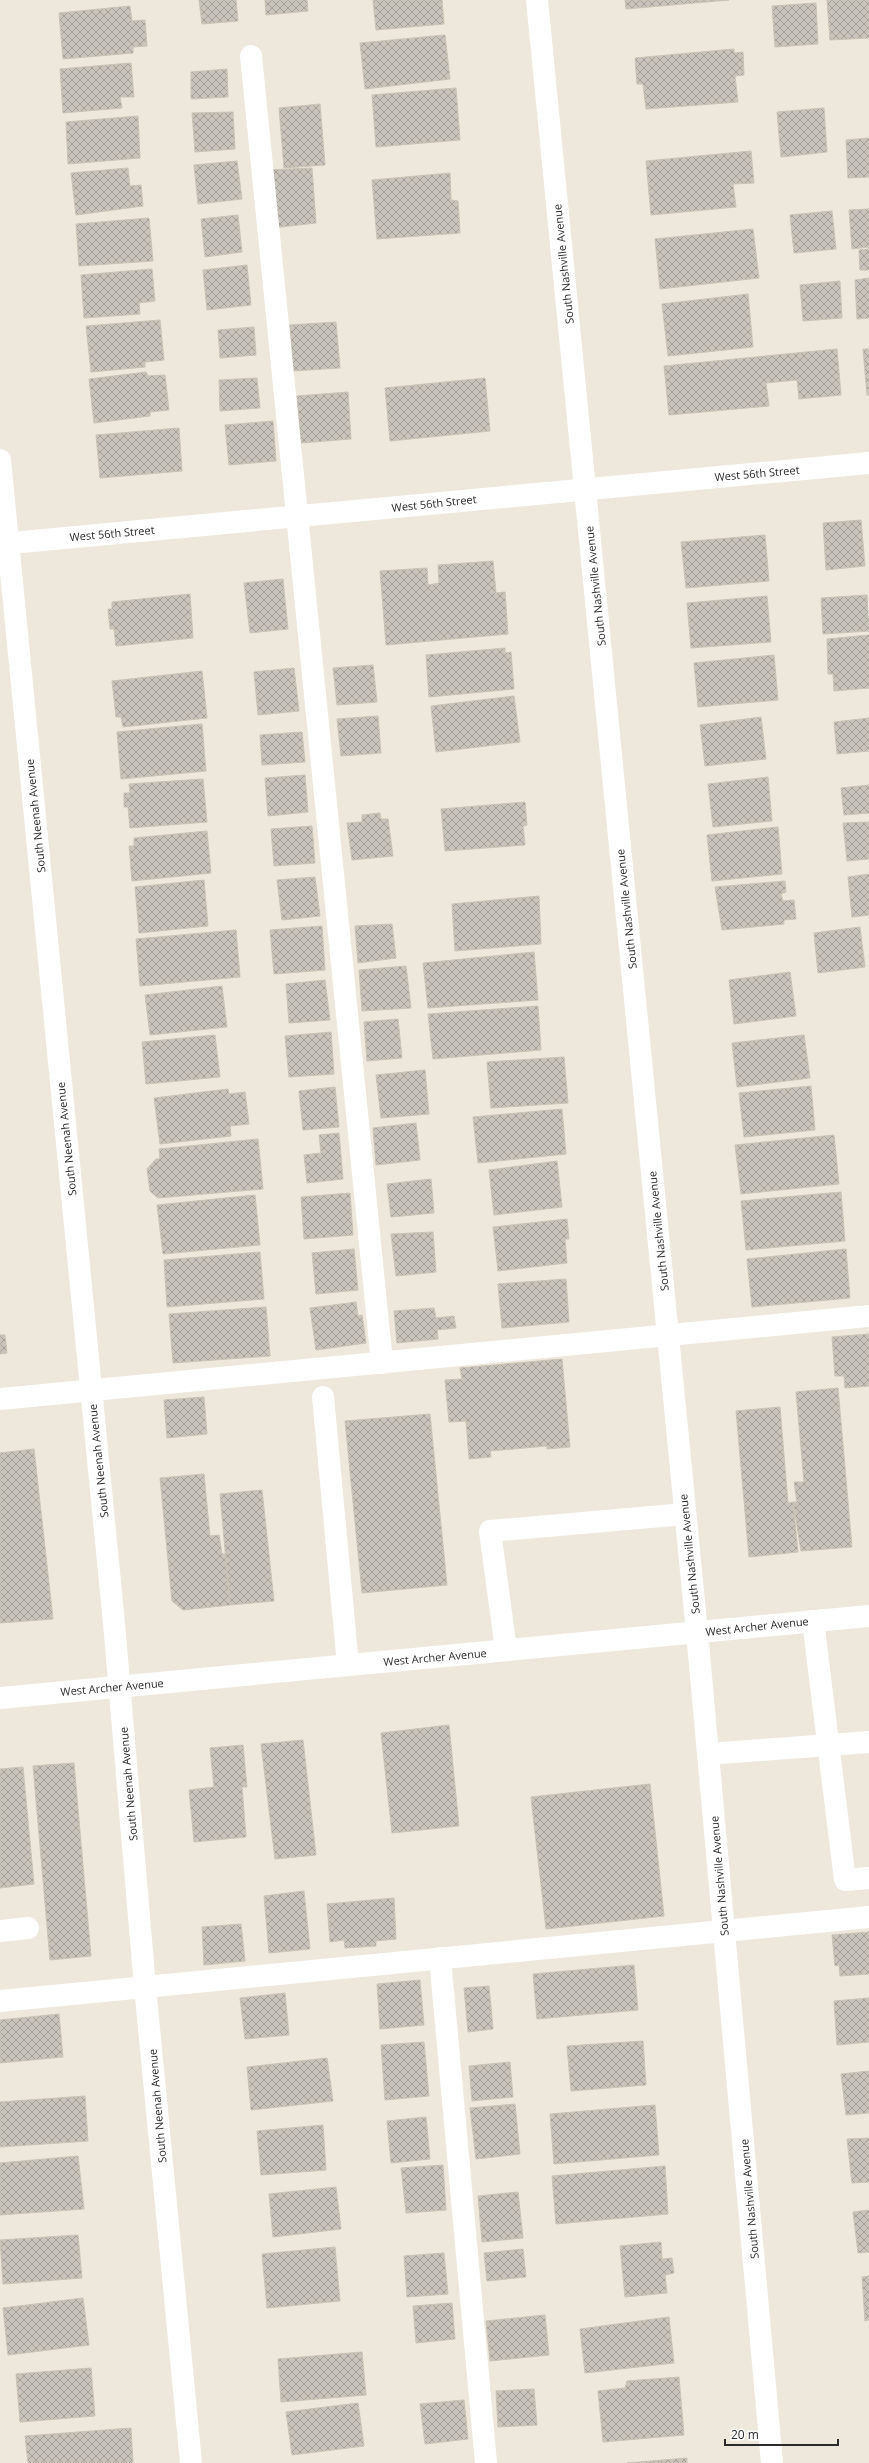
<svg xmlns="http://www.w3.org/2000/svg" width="869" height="2463" viewBox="0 0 869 2463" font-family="'Open Sans',sans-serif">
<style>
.building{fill:url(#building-cross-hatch);stroke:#c9c3b5}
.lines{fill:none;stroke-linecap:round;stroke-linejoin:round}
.lane{stroke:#fff;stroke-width:22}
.street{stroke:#fff;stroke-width:22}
.secondary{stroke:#fff;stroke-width:22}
.labels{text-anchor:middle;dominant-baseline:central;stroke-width:3.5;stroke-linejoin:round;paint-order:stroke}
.street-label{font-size:11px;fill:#2a2a2a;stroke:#fff}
</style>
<defs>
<pattern id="building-cross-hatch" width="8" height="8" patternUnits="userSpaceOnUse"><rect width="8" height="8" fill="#c9c4bb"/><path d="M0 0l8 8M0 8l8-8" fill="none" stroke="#a39f98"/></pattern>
</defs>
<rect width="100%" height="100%" fill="#eee7db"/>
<path class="building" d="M199 0H236L238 21 202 24Z
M265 0H307L308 11 266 15Z
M373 0H442L444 24 376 30Z
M625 0H729L626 9Z
M827 0H869V38L830 40Z
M816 3 818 44 775 47 772 6Z
M130 6 132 21 145 20 147 46 133 47V53L63 59 59 13Z
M445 35 450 79 365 89 360 43Z
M734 49V53L743 52 744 75 735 76 738 102 646 109 643 84H637L635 58Z
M131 63 134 97H120L122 108 63 113 60 69Z
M227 69 228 97 191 99V72Z
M456 88 460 140 376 147 372 95Z
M320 104 325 165 284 168 279 108Z
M824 108 827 152 781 157 777 112Z
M233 112 235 149 195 152 192 113Z
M138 116 140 158 68 164 66 122Z
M869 138V177L848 178 846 140Z
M751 151 754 183 733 184 736 207 651 215 646 161Z
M237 161 242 199 198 204 194 165Z
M128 168 130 186 141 185 143 206 76 215 71 173Z
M312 168 316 223 272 228 266 170Z
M450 173 451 200 458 201 460 233 377 239 372 180Z
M869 209V247L852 249 849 210Z
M832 211 836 249 794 253 790 215Z
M238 215 242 252 205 257 201 219Z
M149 218 153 261 79 266 76 224Z
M753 229 759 278 660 289 655 239Z
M869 249V270H860L859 250Z
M247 265 251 305 207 310 203 270Z
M152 269 155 301 139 303 140 314 84 318 81 275Z
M869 278V318L857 319 855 280Z
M840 281 842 318 803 321 800 285Z
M748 294 753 347 668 356 662 304Z
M160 320 164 360 145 362V367L91 372 86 326Z
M336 322 340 368 293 371 290 325Z
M254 327 256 355 220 358 218 330Z
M837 349 841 395 799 399 797 380 766 383 769 406 669 415 664 366Z
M863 349H869V395H867Z
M146 372 148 376 165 375 169 410 150 412V416L94 423 89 379Z
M257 378 260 408 220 411 219 380Z
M485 378 490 431 390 441 385 388Z
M348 392 351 439 301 443 297 396Z
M273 421 276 461 229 465 225 425Z
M179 428 182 471 100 478 96 435Z
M861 520 865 566 826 570 823 523Z
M765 535 769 581 686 588 681 542Z
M493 561 496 593 505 592 508 634 386 645 380 571 427 568 428 585 439 583 438 565Z
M283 579 288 629 250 633 244 583Z
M190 594 193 638 116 646 114 629H110L108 609H112V602Z
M867 595 869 631 823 634 821 598Z
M767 596 771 642 691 648 687 603Z
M869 635V688L834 691 833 674H828L827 639Z
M505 648V653L511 652 514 689 429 697 426 655Z
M774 655 778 700 698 707 694 663Z
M373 665 377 702 337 705 333 668Z
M294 668 299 711 258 715 254 672Z
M202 671 207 718 123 727 121 717H116L112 681Z
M514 696 520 742 436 752 431 706Z
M378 716 381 753 341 756 337 719Z
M761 717 766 759 705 766 700 725Z
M869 718V751L837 754 834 722Z
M202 724 206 771 121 779 117 732Z
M302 732 305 762 262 765 260 735Z
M305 775 308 812 268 816 265 778Z
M768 777 772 821 713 827 708 784Z
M203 779 207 822 130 828 128 807H124V793H130L129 784Z
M869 785V813L844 815 841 788Z
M525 802 527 825 523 826 525 845 445 851 441 809Z
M380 813 381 819H388L393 856 352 860 347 823 362 822V815Z
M869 822V859L847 861 843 823Z
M312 826 315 863 274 866 271 829Z
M778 827 782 874 712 881 707 835Z
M207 831 211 873 132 881 129 846H134V838Z
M869 874V915L852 917 848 877Z
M315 877 320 916 282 920 277 880Z
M204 880 208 926 139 933 135 887Z
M785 881 786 892 781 894 783 901 794 900 796 919 784 920V924L722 930 715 887Z
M539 896 541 944 455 951 452 904Z
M392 924 396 958 358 963 355 926Z
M322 926 325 970 274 974 270 930Z
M860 927 865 967 818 973 814 933Z
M236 930 240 977 140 986 136 939Z
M534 952 538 1000 428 1008 423 963Z
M406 966 411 1008 362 1011 359 970Z
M790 972 796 1016 734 1024 729 980Z
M325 980 330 1020 289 1023 286 984Z
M222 986 227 1027 150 1035 145 995Z
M538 1006 541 1050 433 1059 428 1014Z
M398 1019 402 1058 367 1061 364 1022Z
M331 1032 334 1074 289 1077 285 1036Z
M215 1035 220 1077 146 1084 142 1042Z
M804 1035 810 1078 737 1087 732 1043Z
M564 1057 568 1103 491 1108 487 1062Z
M425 1070 429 1114 381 1118 376 1075Z
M811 1086 815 1130 744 1137 739 1093Z
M335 1087 339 1127 303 1130 299 1091Z
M228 1089 229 1094 245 1092 249 1124 230 1126 231 1136 160 1144 154 1098Z
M562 1109 566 1154 478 1163 473 1117Z
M416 1123 420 1160 376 1165 373 1128Z
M339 1133 343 1179 307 1183 304 1155 321 1153 319 1135Z
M834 1135 839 1184 741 1194 735 1145Z
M258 1139 263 1189 158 1198 150 1191 147 1169 156 1159H160L159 1149Z
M557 1161 562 1207 494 1215 489 1170Z
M431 1179 434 1213 391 1217 387 1184Z
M841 1192 845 1241 746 1250 741 1201Z
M350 1193 353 1235 304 1239 301 1197Z
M255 1195 260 1245 163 1254 157 1205Z
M567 1219 569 1239H565L567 1263 498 1271 493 1227Z
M433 1232 436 1272 396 1276 391 1234Z
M354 1249 358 1290 316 1294 312 1253Z
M846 1249 850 1298 752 1307 747 1259Z
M260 1252 264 1299 167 1307 164 1260Z
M566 1279 569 1322 502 1328 498 1284Z
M356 1302 358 1316 362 1315 366 1343 316 1350 310 1308Z
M266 1307 270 1356 173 1363 169 1314Z
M434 1308 436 1318 454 1316 456 1328 437 1330 438 1339 397 1343 394 1311Z
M869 1334V1386L845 1388 844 1376H835L832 1337Z
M0 1335H5L7 1353 0 1354Z
M562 1359 570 1447 547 1449V1446L490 1451 491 1457 469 1459 466 1421 449 1422 445 1380 462 1379 460 1368Z
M838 1388 852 1547 801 1551 793 1502H797L794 1482H804L796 1392Z
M204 1397 207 1434 167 1438 164 1400Z
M780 1407 788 1503 793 1502 798 1552 749 1557 736 1411Z
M430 1414 447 1585 362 1593 345 1421Z
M34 1449 53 1619 0 1623V1453Z
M204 1474 210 1536 219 1535 222 1554H225L230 1605 183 1610 172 1601 160 1478Z
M262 1490 274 1601 230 1605 220 1494Z
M449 1725 459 1826 392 1833 381 1733Z
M303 1740 316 1855 275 1859 261 1744Z
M243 1745 247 1787H242L246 1837 194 1842 189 1790 214 1787 210 1748Z
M74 1763 91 1956 50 1960 33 1766Z
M23 1767 34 1884 0 1888V1769Z
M650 1784 664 1916 546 1929 531 1797Z
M304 1891 310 1949 269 1953 264 1896Z
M394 1898 396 1939 376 1941V1946L345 1948 344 1940 330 1942 327 1904Z
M241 1924 245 1961 204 1965 202 1927Z
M869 1932V1974L840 1976 839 1965 835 1966 832 1935Z
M634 1965 638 2010 537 2019 533 1974Z
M420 1980 424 2025 380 2029 377 1984Z
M489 1986 493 2029 468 2032 464 1988Z
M285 1993 289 2035 245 2039 240 1998Z
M869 1998V2042L837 2045 834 2001Z
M59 2014 63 2057 0 2063V2020Z
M643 2041 646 2085 571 2091 567 2046Z
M424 2042 429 2096 385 2100 381 2045Z
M327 2058 333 2101 251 2110 247 2067Z
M510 2062 513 2097 472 2101 469 2066Z
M869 2071V2113L846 2115 841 2074Z
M85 2096 88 2141 0 2147V2102Z
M515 2104 520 2154 476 2159 470 2108Z
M655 2105 659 2155 554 2164 550 2114Z
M426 2117 430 2159 391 2163 387 2121Z
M323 2125 326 2170 261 2175 257 2131Z
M869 2138V2182L852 2183 847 2139Z
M78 2156 84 2209 0 2215V2163Z
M443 2165 446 2210 406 2213 401 2168Z
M665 2166 668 2214 556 2224 552 2176Z
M336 2187 341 2229 273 2237 269 2194Z
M518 2192 523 2238 482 2242 478 2196Z
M869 2210V2252L858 2253 853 2212Z
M78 2235 82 2278 3 2284 0 2240Z
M661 2242 662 2259 672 2258 674 2273 665 2275 667 2293 625 2297 620 2246Z
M335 2247 340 2301 267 2308 262 2254Z
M523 2249 526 2277 487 2281 484 2253Z
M444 2253 448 2294 407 2297 404 2256Z
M869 2276V2320L865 2321 862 2277Z
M83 2298 89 2345 8 2355 3 2308Z
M452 2303 455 2339 416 2343 413 2306Z
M545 2315 549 2355 490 2361 486 2321Z
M669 2317 674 2363 585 2373 580 2329Z
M362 2352 366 2395 281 2402 278 2359Z
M91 2368 95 2416 20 2422 16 2374Z
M679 2377 684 2435 603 2442 598 2391 625 2388 627 2381Z
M534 2389 537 2425 498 2427 496 2391Z
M464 2400 468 2439 425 2444 420 2404Z
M358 2403 364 2446 292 2455 286 2412Z
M131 2428 133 2463H28L25 2436Z
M687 2458V2463H627Z"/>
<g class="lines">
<path class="lane" d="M251 56 382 1363
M323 1397 348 1665
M0 1399 869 1316
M813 1621 845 1880 869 1878
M506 1650 490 1531 685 1514
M708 1754 869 1742
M0 1931 28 1928
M440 1958 486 2463
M0 2001 869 1917"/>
<path class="street" d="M537 0 697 1632 772 2463
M0 460 114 1623 145 1987 191 2463
M0 544 869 463"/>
<path class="secondary" d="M0 1698 869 1616"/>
</g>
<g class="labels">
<g class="street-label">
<text transform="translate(563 264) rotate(-96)">South Nashville Avenue</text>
<text transform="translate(757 473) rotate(-5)">West 56th Street</text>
<text transform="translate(434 503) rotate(-6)">West 56th Street</text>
<text transform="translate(112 533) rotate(-5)">West 56th Street</text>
<text transform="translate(595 586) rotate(-96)">South Nashville Avenue</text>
<text transform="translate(35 816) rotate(-96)">South Neenah Avenue</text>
<text transform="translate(626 909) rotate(-96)">South Nashville Avenue</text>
<text transform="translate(66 1139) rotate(-96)">South Neenah Avenue</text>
<text transform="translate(658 1231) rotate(-96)">South Nashville Avenue</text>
<text transform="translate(98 1461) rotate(-96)">South Neenah Avenue</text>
<text transform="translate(689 1554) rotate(-96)">South Nashville Avenue</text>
<text transform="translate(757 1626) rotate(-6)">West Archer Avenue</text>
<text transform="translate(435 1657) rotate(-5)">West Archer Avenue</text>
<text transform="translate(112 1687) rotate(-5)">West Archer Avenue</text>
<text transform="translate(128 1784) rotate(-95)">South Neenah Avenue</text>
<text transform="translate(719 1876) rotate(-95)">South Nashville Avenue</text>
<text transform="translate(157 2106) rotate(-95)">South Neenah Avenue</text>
<text transform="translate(749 2199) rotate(-95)">South Nashville Avenue</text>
</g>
</g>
<path d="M725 2439v6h113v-6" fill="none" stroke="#2a2a2a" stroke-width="2"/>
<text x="731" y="2439" font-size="12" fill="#2a2a2a" stroke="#ffffff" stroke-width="3" paint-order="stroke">20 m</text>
</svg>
